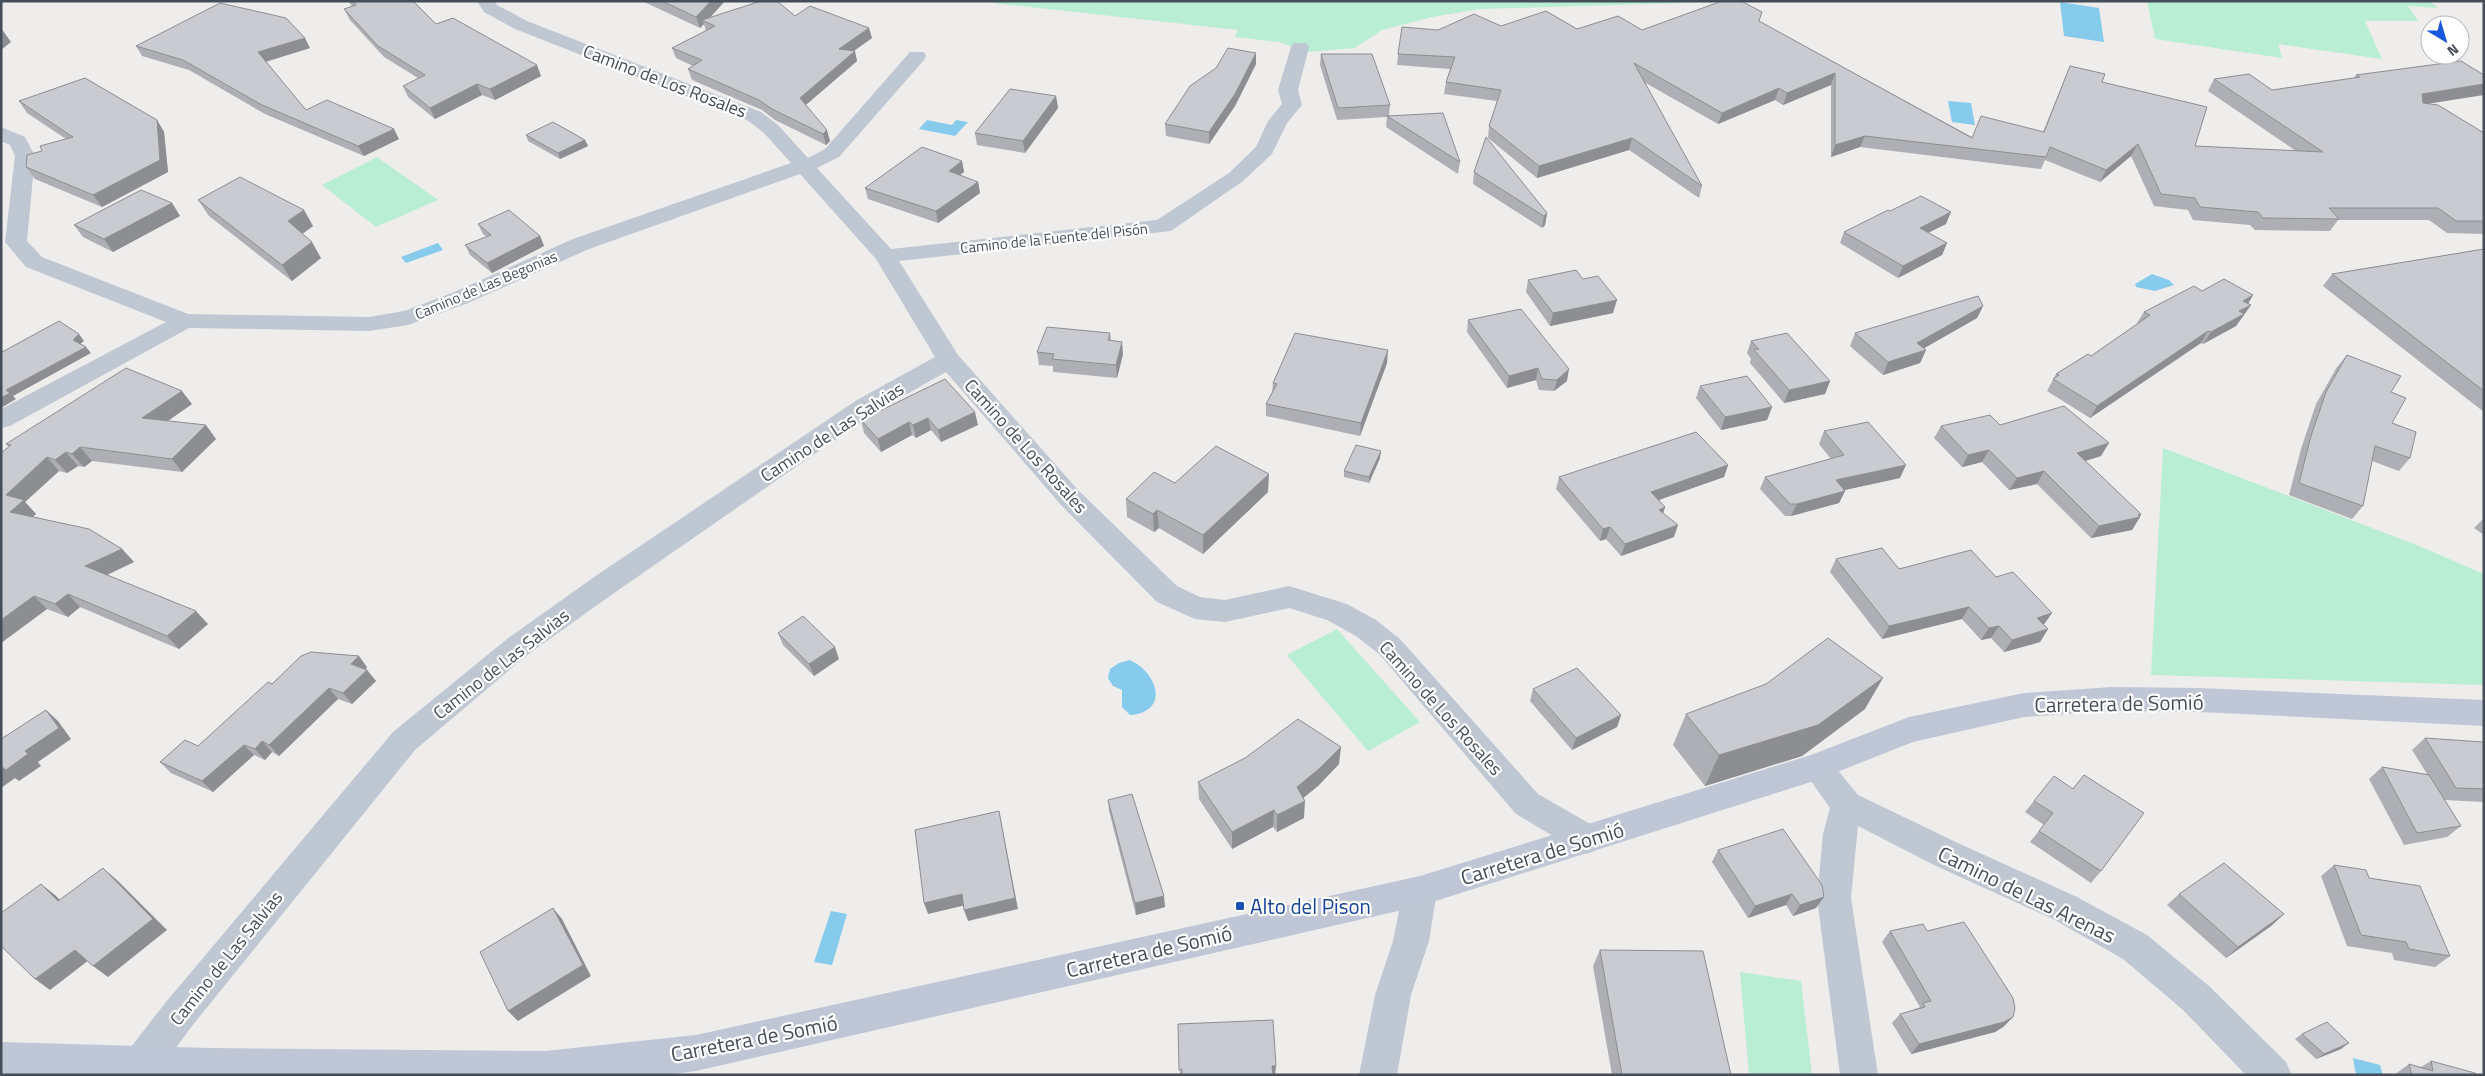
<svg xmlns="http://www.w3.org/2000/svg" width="2485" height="1076" viewBox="0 0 2485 1076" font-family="'Titillium Web',sans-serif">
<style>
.green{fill:#b9eed4}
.water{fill:#86cbeb}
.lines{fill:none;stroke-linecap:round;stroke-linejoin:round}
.street{fill:#bfc7d2;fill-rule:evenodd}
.secondary{fill:#bfc7d6;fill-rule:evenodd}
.wall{fill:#adafb4}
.shaded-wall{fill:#8d8e92}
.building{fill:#c9cbd1;stroke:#8d8e92}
.transit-dot{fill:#1a4fb4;stroke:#fff;stroke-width:2}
.labels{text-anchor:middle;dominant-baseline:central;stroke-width:4.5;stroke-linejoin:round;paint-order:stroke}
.far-street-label{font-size:15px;fill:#454d59;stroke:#fff}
.street-label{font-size:18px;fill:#454d59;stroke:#fff}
.near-street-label{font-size:21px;fill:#454d59;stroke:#fff}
.near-transit-label{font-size:21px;fill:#164399;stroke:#fff;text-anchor:start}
</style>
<rect width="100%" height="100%" fill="#efecec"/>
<path class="green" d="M994 1H1750L1480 9 1432 17 1382 30 1355 48 1307 52 1279 42 1235 37 1238 30 993 3Z
M2147 1H2430L2438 8 2408 6 2418 21H2365L2382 59 2278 44 2282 58 2155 39Z
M377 157 438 200 376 227 322 185Z
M2163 448 2419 546 2484 574V685L2151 675Z
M1337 629 1420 722 1368 751 1287 655Z
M1740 972 1801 981 1812 1075H1749Z"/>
<path class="water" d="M2060 2 2099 8 2104 42 2064 36Z
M1948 101 1971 103 1975 125 1952 122Z
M927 120 952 125 956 120 968 122 955 136 919 129Z
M438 243 443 250 406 263 401 257Z
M2152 274 2169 280 2174 285 2155 291 2136 287 2135 284Z
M1130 660C1158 673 1170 712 1130 715L1122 707V690L1113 686 1108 678 1110 669 1119 663Z
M831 911 847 914 832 965 814 962Z
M2353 1058 2380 1065 2383 1075H2356Z"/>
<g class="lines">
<path class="street" d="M477 1H495L497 5 527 21 761 112 778 125 808 158 825 149 910 52H924L926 56 924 60 839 157 817 168 891 249 1157 220 1229 173 1256 147 1268 121 1282 104 1278 90 1291 47 1294 43H1306L1309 47 1298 90 1302 105 1287 123 1272 154 1243 181 1171 231 899 261 958 355 1079 491 1177 586 1200 597 1225 600 1289 586 1347 604 1376 620 1400 639 1538 794 1599 829 1604 839 1599 849 1587 854 1575 849 1516 814 1380 655 1356 636 1327 620 1289 608 1225 622 1195 619 1157 602 1061 505 946 372 875 412 617 591 527 655 415 750 192 1026 156 1075H125L121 1065 127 1052 166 1002 393 732 507 639 597 575 857 400 935 357 876 259 800 174 589 249 468 303 408 325 369 331 189 328 10 426 1 428V409L166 322 26 267 5 242 15 156 10 145 1 141V127L25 137 35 156 27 241 42 257 188 314 369 317 404 311 452 293 573 239 791 163 764 133 747 120 515 29 484 12Z
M1817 754 1828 758 1858 795 1960 844 2077 897 2147 935 2209 986 2286 1062 2292 1075H2246L2183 1010 2123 959 2053 919 1936 866 1858 826 1851 898 1878 1075H1840L1817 898 1823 834 1830 808 1801 767 1806 758Z
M1420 876 1432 880 1437 891 1429 941 1411 995 1397 1075H1359L1375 995 1393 941 1403 891 1408 880Z"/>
<path class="secondary" d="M2112 687 2199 688 2484 700V726L2199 712 2112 711 2024 717 1913 742 1817 780 1420 906 696 1071 666 1075H1V1042L210 1048 545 1051 696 1035 1420 876 1811 755 1909 717 2024 693Z"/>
</g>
<path class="wall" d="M348 1H413L436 24 541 76 495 100 482 95 435 119 408 97 403 86 418 78 384 57 350 20 344 9 352 6Z
M642 1H725L709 18 795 16 872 38 854 51 857 61 806 105 830 141 826 145 775 120 762 110 692 80 688 69 693 66 676 58 672 48 706 31 704 24 700 28Z
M1760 22 1972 137 2043 132 2065 78 2070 66 2102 82 2195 146 2296 151 2208 91 2214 79 2272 90 2354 78 2356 75 2428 104 2484 133V234L2447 233 2429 220H2338L2330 231 2255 230 2250 225 2193 220 2188 210 2154 206 2131 156 2100 182 2045 160 2041 169 1860 147 1831 157V85L1783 105 1775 100 1718 124 1644 82 1702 186 1699 198 1629 150 1537 178 1488 138 1489 126 1497 101 1444 94 1446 82 1450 69 1397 65 1398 54 1438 30 1501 26 1642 30Z
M136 46 310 48 266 62 306 110 399 139 364 156 265 114 189 70 142 56Z
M1256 53V64L1235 106 1209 144 1166 136 1165 124Z
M1321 54 1390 105 1389 115 1460 162 1458 174 1386 127 1387 117 1337 120 1320 65Z
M1056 96 1058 108 1025 153 977 145 975 133Z
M19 101 157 120 164 132 168 172 102 207 35 179 26 167 42 151 66 139 27 113Z
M526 135 585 140 588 146 560 159 528 141Z
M962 161 964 172 960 175 978 182 980 193 938 223 868 199 865 188Z
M1474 172 1547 213 1545 225 1542 228 1473 184Z
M198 200 304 210 313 226 302 234 321 258 292 281 209 216Z
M172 203 180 216 113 252 83 237 74 225Z
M1890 211 1946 224 1928 233 1947 243 1942 255 1898 278 1840 243 1844 232Z
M478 224 540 236 544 246 492 273 470 255 465 245 487 237 483 234Z
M2484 249V412L2323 286 2332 274Z
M1583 279 1613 313 1550 326 1526 292 1528 280Z
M2202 291 2253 295 2248 304 2251 305 2236 326 2203 344 2201 343 2090 418 2047 391 2056 374 2091 356 2138 324 2137 323 2144 312Z
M1983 306 1977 318 1924 348 1926 350 1920 363 1883 375 1850 346 1855 333Z
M1468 320 1567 381 1554 391 1539 390 1536 380 1507 388 1467 332Z
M1110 333 1111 340 1123 354 1117 378 1053 372V366L1039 365 1037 352Z
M1751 341 1830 381 1825 394 1784 403 1750 363 1751 359 1747 353Z
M2347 355 2391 392 2392 423 2410 458 2399 471 2372 461 2363 506 2352 519 2289 495 2301 449 2316 404 2337 367Z
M1387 363 1360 436 1266 416V404L1272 392 1273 383Z
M945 379 978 425 941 442 931 430 916 438 912 435 881 452 864 433 861 420Z
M1700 386 1772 407 1767 420 1721 430 1696 398Z
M192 404 168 421 216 439 182 472 92 461 84 467 78 466 67 473 59 471 25 502 36 514 32 517 122 549 134 562 107 575 208 624 179 649 80 607 68 617 47 609 1 643V453L9 447 6 444Z
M2000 425 2101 456 2085 461 2141 514 2140 517 2132 530 2091 538 2037 484 2009 490 1982 462 1962 467 1934 438 1941 426Z
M1824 431 1900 478 1844 490 1845 491 1839 503 1791 516H1785L1760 489 1765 477 1831 459 1819 444Z
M1380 458 1369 483 1344 477V471Z
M1728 465 1724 477 1659 500 1665 507 1663 513 1674 537 1621 556 1606 539 1600 541 1556 489 1559 477Z
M1175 483 1268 492 1203 554 1159 528 1154 532 1127 517 1126 499Z
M2484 518V535L2474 528Z
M1836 559 1899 569 1996 577 2048 629 2040 642 2004 652 1991 638 1981 640 1962 619 1882 639 1830 572Z
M778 633 839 659 814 676 783 645Z
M367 667 366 669 367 670 376 681 352 704 338 699 279 756 272 752 265 760 254 755 213 792 171 773 160 762 198 746 272 684Z
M1533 689 1621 715 1617 727 1572 750 1530 701Z
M1865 709 1802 756 1705 786 1673 745 1686 714Z
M2425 738 2484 743V802L2445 800 2461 826 2447 837 2404 845 2369 779 2382 767 2427 774 2412 750Z
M1339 764 1318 786 1303 798 1304 818 1277 832 1273 827 1232 849 1199 799 1198 782Z
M2084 775 2101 871 2091 883 2030 842 2044 825 2025 812 2034 801 2073 788Z
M1108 800 1165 907 1136 915 1109 811Z
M1718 850 1816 908 1793 916 1786 905 1748 918 1712 862Z
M2334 865 2369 878 2450 956 2435 967 2394 960 2392 953 2347 946 2321 876Z
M2179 894 2284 914 2271 926 2226 958 2167 905Z
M1890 931H1927L2013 1017 2003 1027 1995 1032 1911 1054 1892 1023 1900 1014 1918 1008 1920 1007 1882 942Z
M1600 950 1731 1075H1612L1593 966Z
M1178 1024 1275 1075H1180Z
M2302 1034 2341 1049 2316 1059 2295 1039Z
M2431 1061 2476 1075H2394L2409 1064 2421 1067Z"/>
<path class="shaded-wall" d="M711 1H725L706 22 702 20 704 24 700 28 696 17Z
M1 28 11 42 1 50Z
M869 28 872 38 842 59 839 49Z
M305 38 310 48 264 62 258 52Z
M855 51 857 61 802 108 800 98Z
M1256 53V64L1235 106 1209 144V132Z
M537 65 541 76 495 100 490 89Z
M1835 73 1831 85 1783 105 1787 93Z
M477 84 482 95 435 119 430 108Z
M2484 84V95L2414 106 2422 94Z
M1779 88 1775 100 1718 124 1722 113Z
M1056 96 1058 108 1025 153 1023 141Z
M157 120 164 132 168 172 102 207 93 195Z
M394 129 399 139 364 156 358 146Z
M827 130 830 141 826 145 823 134Z
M1865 136 1860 147 1831 157 1835 145Z
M1632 138 1629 150 1537 178 1539 166Z
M585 140 588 146 560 159 558 153Z
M2138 144 2131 156 2100 182 2106 170Z
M962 161 964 172 951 182 949 171Z
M978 182 980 193 938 223 936 211Z
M172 203 180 216 113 252 104 239Z
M304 210 313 226 298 237 288 221Z
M1951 212 1946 224 1915 239 1920 228Z
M1547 213 1545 225 1542 228 1544 216Z
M540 236 544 246 492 273 487 263Z
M312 242 321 258 292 281 282 265Z
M1947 243 1942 255 1898 278 1903 266Z
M2253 295 2246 307 2243 301Z
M1617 300 1613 313 1550 326 1553 313Z
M2251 305 2236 326 2203 344 2211 332 2239 311Z
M1983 306 1977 318 1914 354 1926 350 1920 363 1883 375 1888 362 1917 343Z
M2208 331 2201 343 2090 418 2097 406Z
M79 334 84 341 78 346 73 340Z
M1122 342 1123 354 1117 378 1116 365Z
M86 347 91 353 13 396 16 399 1 408V398L6 390Z
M1388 350 1387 363 1360 436 1361 423Z
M1538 368 1536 380 1507 388 1509 376Z
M1569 369 1567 381 1554 391 1557 380Z
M1830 381 1825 394 1784 403 1789 390Z
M182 391 192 404 153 431 142 418Z
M1772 407 1767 420 1721 430 1725 417Z
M975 412 978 425 941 442 938 430Z
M928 418 931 430 916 438 913 425Z
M909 422 912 435 881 452 878 439Z
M206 425 216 439 182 472 172 459Z
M2109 443 2101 456 2069 466 2077 453Z
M80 447 92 461 84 467 72 454Z
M1989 450 1982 462 1962 467 1968 455Z
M1381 451 1380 458 1369 483V477Z
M66 452 78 466 67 473 55 460Z
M47 457 59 471 25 502 36 514 23 526 10 512 6 495Z
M1728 465 1724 477 1647 504 1651 492Z
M1906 465 1900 478 1831 493 1836 480Z
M2044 471 2037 484 2009 490 2017 478Z
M1269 474 1268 492 1203 554V535Z
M1845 491 1839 503 1791 516 1797 504Z
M1665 507 1661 520 1659 510Z
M1157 510 1159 528 1154 532 1153 514Z
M2141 514 2139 518 2140 517 2132 530 2091 538 2099 526Z
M1678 525 1674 537 1621 556 1625 544Z
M1610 527 1606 539 1600 541 1603 529Z
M122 549 134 562 98 579 85 566Z
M68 594 80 607 68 617 55 604Z
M34 596 47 609 1 643V620Z
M1969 607 1962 619 1882 639 1889 626Z
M196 611 208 624 179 649 167 636Z
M2052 613 2043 626 2037 618Z
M1999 626 1991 638 1981 640 1989 628Z
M2048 629 2040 642 2004 652 2012 640Z
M835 647 839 659 814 676 809 664Z
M359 656 367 667 360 675 351 664Z
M367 670 376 681 352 704 343 693Z
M1883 678 1865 709 1802 756 1705 786 1719 755Z
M329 688 338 699 279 756 269 745Z
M46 710 58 721 71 739 38 762 41 766 19 781 15 778 1 788V768L25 751Z
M1621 715 1617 727 1572 750 1576 738Z
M262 741 272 752 265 760 255 749Z
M244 745 254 755 213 792 202 781Z
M1341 747 1339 764 1318 786 1296 804 1297 787Z
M1305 801 1304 818 1277 832V815Z
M1274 810 1273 827 1232 849V832Z
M999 811 1018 909 968 921 964 910Z
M103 868 117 880 167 930 108 977 93 966Z
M41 884 55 895 73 913 58 901Z
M962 894 966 905 928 914 924 903Z
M1792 894 1786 905 1748 918 1755 906Z
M1164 896 1165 907 1136 915 1135 903Z
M1824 897 1816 908 1793 916 1800 905Z
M553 908 562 919 591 976 518 1021 508 1011Z
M2284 914 2271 926 2226 958 2238 947Z
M75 950 89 960 50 990 35 979Z
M2013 1017 2003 1027 1995 1032 1911 1054 1919 1044Z
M2349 1043 2341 1049 2316 1059 2324 1054Z
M1272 1066H1276L1275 1075H1272Z"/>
<path class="building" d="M353 1H413L436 24 453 18 537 65 490 89 477 84 430 108 403 86 425 75 378 46 344 9 356 5Z
M662 1H711L696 17Z
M761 1H777L795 16 810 6 869 28 839 49 855 51 800 98 827 130 823 134 772 109 759 100 688 69 702 60 672 48 715 26 702 20Z
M1722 1H1741L1762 12 1759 21 1972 138 1981 116 2044 132 2070 66 2105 74 2102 82 2207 107 2195 146 2323 152 2214 79 2249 74 2272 90 2360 77 2356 75 2461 61 2484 75V84L2422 94 2423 103 2438 105 2484 133V221H2456L2438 208H2329L2339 219 2263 218 2258 212 2200 207 2195 198 2161 194 2138 144 2106 170 2050 147 2046 157 1865 136 1835 145V73L1787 93 1779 88 1722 113 1634 63 1702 186 1632 138 1539 166 1489 126 1501 90 1446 82 1455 57 1398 54 1402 27 1438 30 1474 14 1501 26 1546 11 1577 29 1618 16 1642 30Z
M220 3 286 18 305 38 258 52 306 110 327 100 394 129 358 146 260 104 183 60 136 46Z
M1228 48 1256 53 1235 94 1209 132 1165 124 1190 86 1216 68Z
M1321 54H1372L1390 105 1338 108Z
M85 78 157 120 160 160 93 195 26 167 27 155 42 151 40 146 73 137 19 101Z
M1010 89 1056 96 1023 141 975 133Z
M1443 113 1460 162 1387 116Z
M553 122 585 140 558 153 526 135Z
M1486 137 1547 213 1544 216 1474 172Z
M922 147 962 161 949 171 978 182 936 211 865 188Z
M240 177 304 210 288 221 312 242 282 265 198 200Z
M141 190 172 203 104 239 74 225Z
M1921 196 1951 212 1920 228 1947 243 1903 266 1844 232 1888 210 1890 211Z
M509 210 540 236 487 263 465 245 491 235 478 224Z
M2484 249V391L2332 274Z
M1576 270 1583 279 1598 276 1617 300 1553 313 1528 280Z
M2224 279 2253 295 2243 301 2251 305 2239 311 2244 314 2211 332 2208 331 2097 406 2053 379 2059 375 2056 374 2088 354 2091 356 2150 315 2144 312 2194 286 2202 291Z
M1978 296 1983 306 1917 343 1926 350 1888 362 1855 333Z
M1521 309 1569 369 1557 380 1542 379 1538 368 1509 376 1468 320Z
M59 321 79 334 73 340 86 347 6 390 10 393 1 398V352L4 351Z
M1047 327 1110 333 1108 340 1122 342 1116 365 1052 359 1054 354 1037 352Z
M1295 333 1388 350 1361 423 1266 404 1277 384 1273 383Z
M1787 333 1830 381 1789 390 1754 350 1759 349 1751 341Z
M2347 355 2401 376 2391 392 2406 398 2392 423 2416 432 2410 458 2375 446 2363 506 2299 483 2311 436 2326 392Z
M126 368 182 391 142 418 206 425 172 459 80 447 72 454 66 452 55 460 47 457 6 495 24 500 10 512 89 529 122 549 85 566 196 611 167 636 68 594 55 604 34 596 1 620V453L11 445 6 444Z
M1747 376 1772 407 1725 417 1700 386Z
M945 379 975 412 938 430 928 418 913 425 909 422 878 439 861 420Z
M2064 406 2109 443 2077 453 2141 514 2138 515 2140 517 2099 526 2044 471 2017 478 1989 450 1968 455 1941 426 1990 415 2000 425Z
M1868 422 1906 465 1836 480 1845 491 1797 504H1790L1765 477 1844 455 1824 431Z
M1696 432 1728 465 1651 492 1665 507 1659 510 1678 525 1625 544 1610 527 1603 529 1559 477Z
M1356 445 1381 451 1369 477 1344 471Z
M1216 446 1269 474 1203 535 1157 510 1153 514 1126 499 1154 472 1175 483Z
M1882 548 1899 569 1971 550 1996 577 2013 572 2052 613 2037 618 2048 629 2012 640 1999 626 1989 628 1969 607 1889 626 1836 559Z
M803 616 835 647 809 664 778 633Z
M1828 638 1883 678 1818 725 1719 755 1686 714 1766 684Z
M311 652 359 656 351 664 367 670 343 693 329 688 269 745 262 741 255 749 244 745 202 781 160 762 185 740 198 746 268 682 272 684 301 656Z
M1577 668 1621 715 1576 738 1533 689Z
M46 710 59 728 25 751 28 754 6 770 2 767 1 768V739Z
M1298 719 1341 747 1319 769 1297 787 1305 801 1277 815 1274 810 1232 832 1198 782 1245 758Z
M2425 738 2483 742 2484 743V789L2456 788Z
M2382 767 2429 775 2461 826 2417 833Z
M2084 775 2144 813 2101 871 2039 831 2053 813 2034 801 2054 776 2073 789Z
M1132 794 1164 896 1135 903 1108 800Z
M999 811 1015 898 964 910 962 894 924 903 915 830Z
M1783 829 1822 885 1824 897 1800 905 1792 894 1755 906 1718 850Z
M2224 863 2284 914 2238 947 2179 894Z
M2334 865 2366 870 2369 878 2420 886 2450 956 2409 949 2406 942 2361 935Z
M103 868 153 919 93 966 75 950 35 979 1 946V913L41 884 58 901Z
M553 908 583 965 508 1011 480 952Z
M1964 922 2013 998 2015 1008 2013 1017 2004 1022 1919 1044 1900 1014 1925 1007 1923 1003 1931 1001 1890 931 1923 924 1927 931Z
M1600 950 1703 951 1731 1075H1622Z
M1273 1020 1276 1066H1272L1273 1075H1182V1069L1179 1070 1178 1024Z
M2327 1022 2349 1043 2324 1054 2302 1034Z
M2431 1061 2475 1073 2476 1075H2412L2409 1064 2433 1071Z"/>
<rect class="transit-dot" x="1235" y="901" width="10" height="10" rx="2.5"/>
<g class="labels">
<g class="far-street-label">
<text transform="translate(1054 238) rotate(-6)">Camino de la Fuente del Pisón</text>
<text transform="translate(486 285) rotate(-23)">Camino de Las Begonias</text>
</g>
<g class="street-label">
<text transform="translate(665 81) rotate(21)">Camino de Los Rosales</text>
<text transform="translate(832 432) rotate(-33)">Camino de Las Salvias</text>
<text transform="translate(1026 446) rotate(48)">Camino de Los Rosales</text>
<text transform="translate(501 664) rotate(-38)">Camino de Las Salvias</text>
<text transform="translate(1441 708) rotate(48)">Camino de Los Rosales</text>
<text transform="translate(226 958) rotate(-51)">Camino de Las Salvias</text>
</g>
<g class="near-street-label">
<text transform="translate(2119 703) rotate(-1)">Carretera de Somió</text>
<text transform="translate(1542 853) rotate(-17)">Carretera de Somió</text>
<text transform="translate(2027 894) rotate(26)">Camino de Las Arenas</text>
<text transform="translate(1149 951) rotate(-13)">Carretera de Somió</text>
<text transform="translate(754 1038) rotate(-11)">Carretera de Somió</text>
</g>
<g class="near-transit-label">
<text x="1250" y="906">Alto del Pison</text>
</g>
</g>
<rect width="2485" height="1076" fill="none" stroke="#454d59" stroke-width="5"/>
<g transform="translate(2445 40) rotate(142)"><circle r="24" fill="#ffffff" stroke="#b5b8bd"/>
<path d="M0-4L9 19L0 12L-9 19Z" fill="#1958dc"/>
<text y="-8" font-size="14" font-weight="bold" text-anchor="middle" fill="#454d59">N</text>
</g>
</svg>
